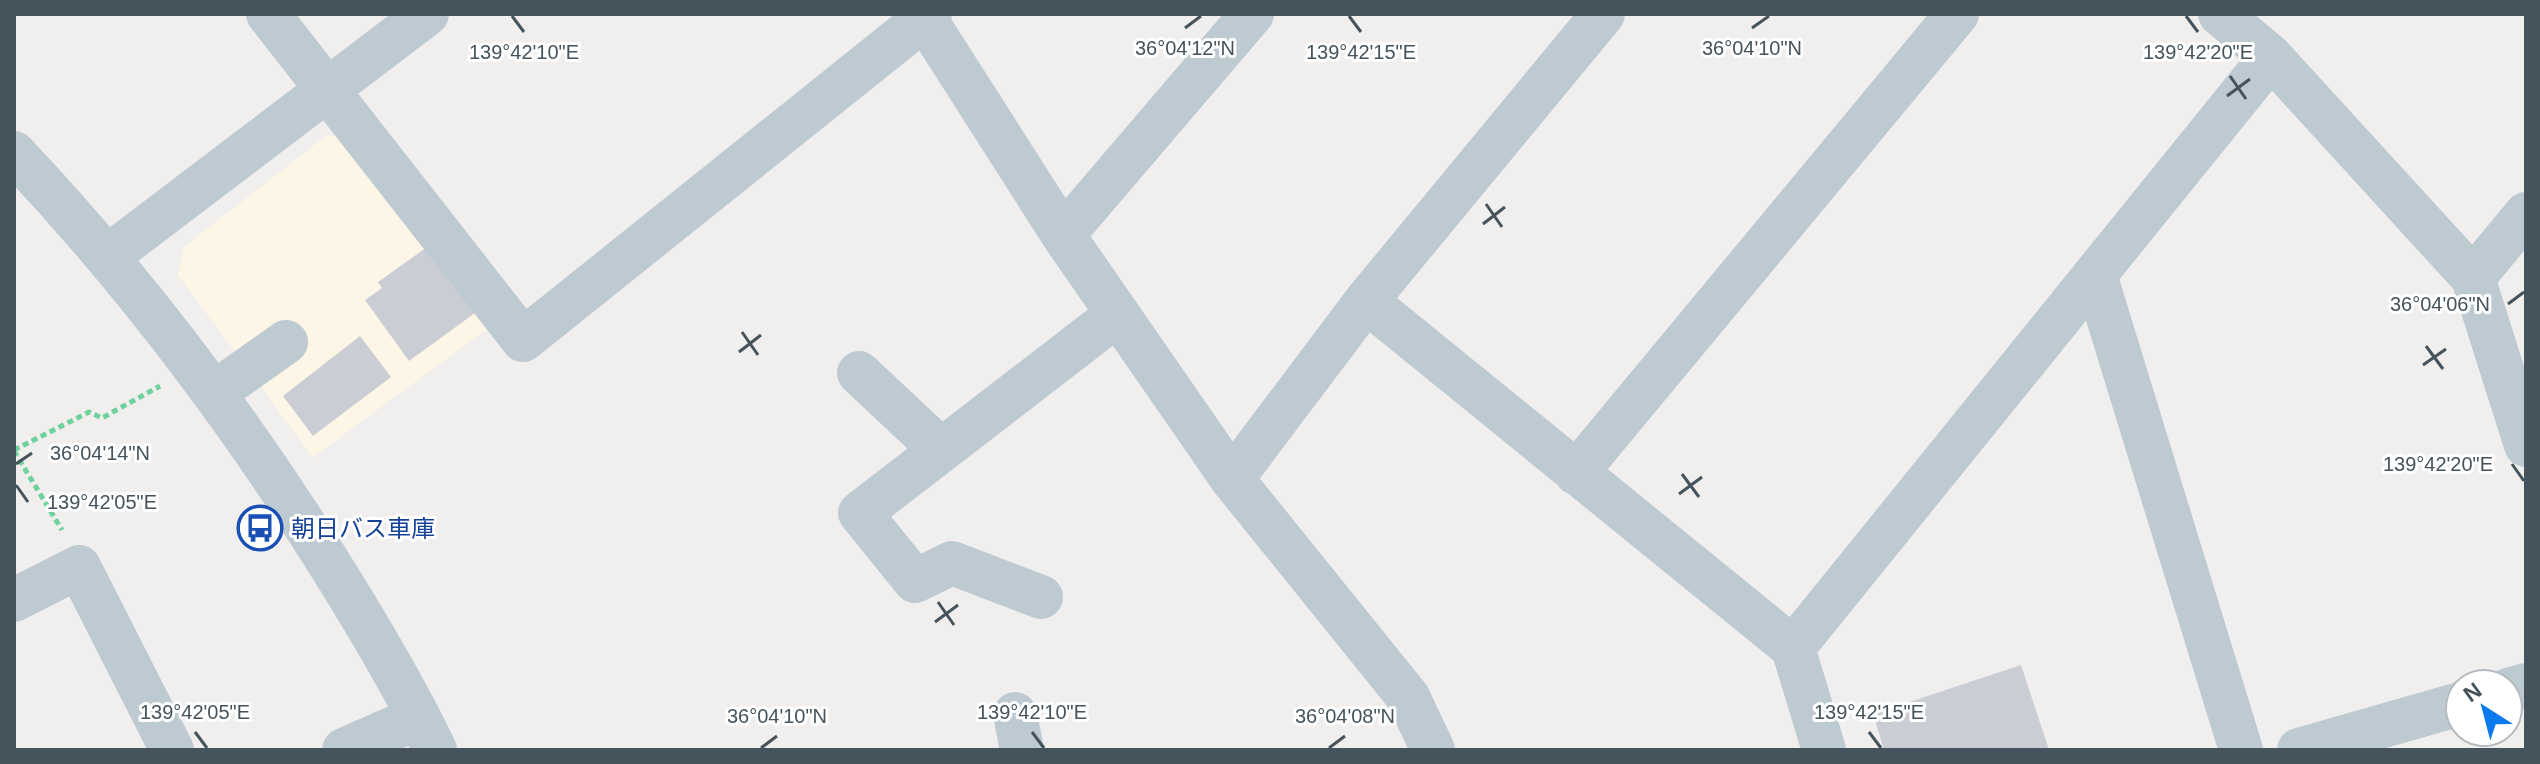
<svg xmlns="http://www.w3.org/2000/svg" width="2540" height="764" viewBox="0 0 2540 764" font-family="Arial,'Noto Sans JP',sans-serif">
<style>
.commercial{fill:#fdf6e7}
.building{fill:#caced4}
.lines{fill:none;stroke-linecap:round;stroke-linejoin:round}
.path{stroke:#6fd29d;stroke-width:5;stroke-dasharray:6 4;stroke-linecap:butt}
.minor{stroke:#becad2;stroke-width:44}
.ticks{fill:none;stroke:#45535d;stroke-width:3}
.labels{text-anchor:middle;dominant-baseline:central;stroke-width:6;stroke-linejoin:round;paint-order:stroke}
.transit-label{font-size:24px;fill:#164399;stroke:#fff;text-anchor:start}
.ticks-label{font-size:20px;text-anchor:middle;fill:#45535d;stroke:#fff;stroke-width:6;stroke-linejoin:round;paint-order:stroke}
</style>
<rect width="100%" height="100%" fill="#f1eeee"/>
<path class="commercial" d="M327 135 345 139 490 327 313 457 178 275 184 247Z"/>
<path class="building" d="M427 247 475 313 409 361 365 300 382 288 378 282Z
M360 336 391 377 313 436 283 396Z
M2021 665 2049 750H1884L1873 714Z"/>
<g class="lines">
<path class="path" d="M14 450 89 412 102 418 160 386
M14 451 62 530"/>
<path class="minor" d="M268 14 523 340 930 14
M922 14 1063 235 1232 479 1408 697 1433 750
M2220 14 2271 57 2473 278 2526 445
M14 153C132 278 236 415 327 560 366 622 404 685 435 750
M1063 235 1252 14
M107 257 427 14
M2095 275 2241 750
M2473 278 2526 214
M1366 301 1793 648 1824 750
M859 373 941 450
M214 393 286 342
M1576 473 1957 14
M1232 479 1366 301 1603 14
M1041 597 952 563 915 581 860 513 1118 314
M14 600 79 567 172 750
M1793 648 2271 57
M2508 690 2526 685
M1015 714 1022 750
M344 750 419 717
M2299 750 2460 704"/>
</g>
<path class="ticks" d="M512 16 524 32M1349 16 1361 32M2186 16 2198 32M1185 28 1201 16M1752 28 1769 16M2230 76 2246 99M2227 96 2250 79M1486 204 1502 227M1483 224 1505 207M2508 304 2524 292M742 332 758 355M2426 346 2443 369M739 352 761 335M2423 365 2446 349M16 464 32 453M2512 464 2524 481M1682 474 1699 497M16 485 28 502M1679 494 1702 477M938 602 954 625M935 622 958 605M195 732 207 748M1032 732 1044 748M1869 732 1881 748M761 748 777 736M1329 748 1345 736"/>
<defs>
<g id="bus-ring" transform="scale(2.3)"><circle r="9.5" fill="#fff" stroke="#1a4fb4" stroke-width="1.5"/><path d="M-5-6H5V4H4V6H2V4H-2V6H-4V4H-5ZM-3.5-4V0h7V-4ZM-3.5 1.2v1.5H-2V1.2ZM2 1.2v1.5H3.5V1.2Z" fill="#1a4fb4"/></g>
</defs>
<g fill-rule="evenodd">
<use href="#bus-ring" x="260" y="528"/>
</g>
<g class="labels">
<g class="transit-label">
<text x="291" y="528">朝日バス車庫</text>
</g>
</g>
<g class="ticks-label">
<text x="1185" y="55">36°04'12"N</text>
<text x="1752" y="55">36°04'10"N</text>
<text x="524" y="59">139°42'10"E</text>
<text x="1361" y="59">139°42'15"E</text>
<text x="2198" y="59">139°42'20"E</text>
<text x="2440" y="311">36°04'06"N</text>
<text x="100" y="460">36°04'14"N</text>
<text x="2438" y="471">139°42'20"E</text>
<text x="102" y="509">139°42'05"E</text>
<text x="195" y="719">139°42'05"E</text>
<text x="1032" y="719">139°42'10"E</text>
<text x="1869" y="719">139°42'15"E</text>
<text x="777" y="723">36°04'10"N</text>
<text x="1345" y="723">36°04'08"N</text>
</g>
<rect width="2540" height="764" fill="none" stroke="#45535d" stroke-width="32"/>
<g transform="translate(2484 708) rotate(324)"><circle r="38" fill="#ffffff" stroke="#b5babe" stroke-width="2"/>
<path d="M0-6L14 30L0 20L-14 30Z" fill="#0c79ed"/>
<text y="-12" font-size="22" font-weight="bold" text-anchor="middle" fill="#45535d">N</text>
</g>
</svg>
